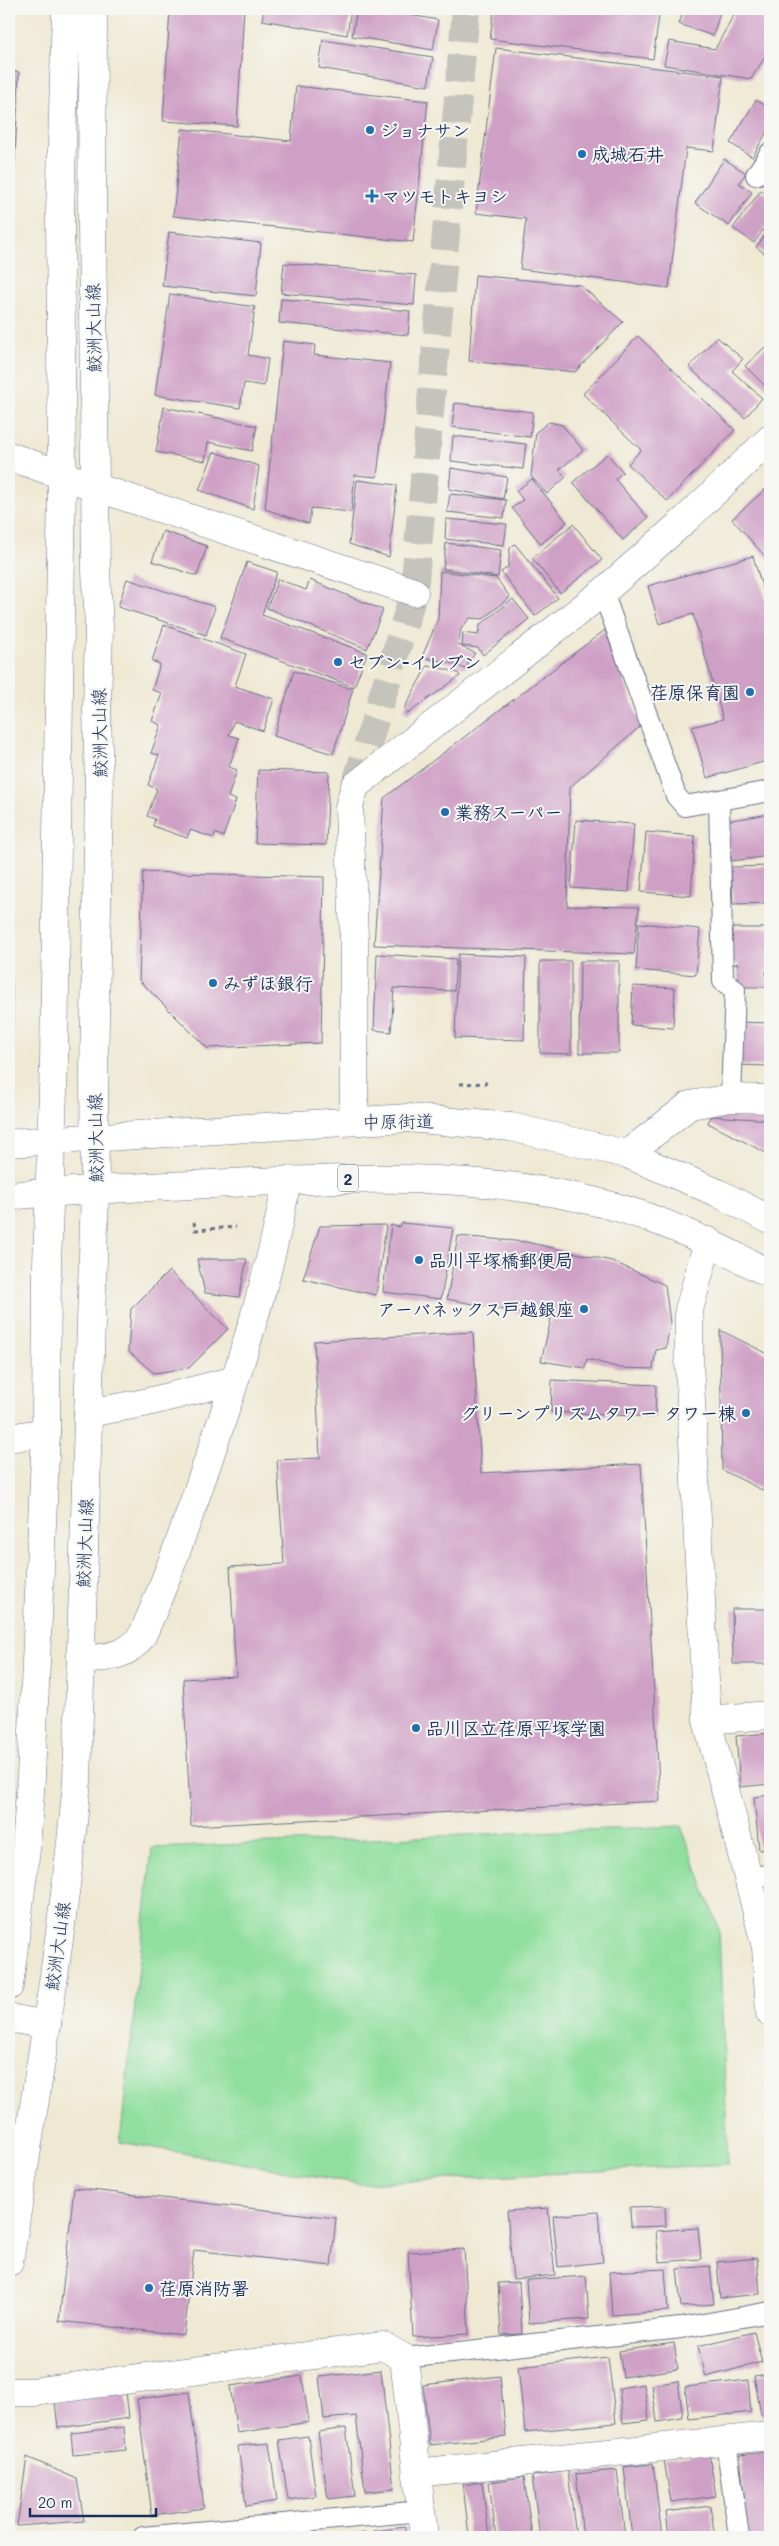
<svg xmlns="http://www.w3.org/2000/svg" width="779" height="2546" viewBox="0 0 779 2546" font-family="Mali,'Klee One',sans-serif">
<style>
.green{fill:#90df9e;stroke:#56877e}
.building{fill:#cfa0c6}
.lines{fill:none;stroke-linecap:round;stroke-linejoin:round}
.pedestrian-tunnel{stroke:#c5c4bc;stroke-width:28;stroke-dasharray:28 14;stroke-linecap:butt}
.service-casing{stroke:#657087;stroke-width:22}
.minor-casing{stroke:#657087;stroke-width:29}
.secondary-casing{stroke:#657087;stroke-width:29}
.primary-casing{stroke:#657087;stroke-width:29}
.path{stroke:#657087;stroke-width:3;stroke-dasharray:4 4;stroke-linecap:butt}
.service{stroke:#fff;stroke-width:20}
.minor{stroke:#fff;stroke-width:28}
.secondary{stroke:#fff;stroke-width:28}
.primary{stroke:#fff;stroke-width:28}
.poi-dot{fill:#1f6fb2;stroke:#f6f6f2;stroke-width:2}
.labels{text-anchor:middle;dominant-baseline:central;stroke-width:4;stroke-linejoin:round;paint-order:stroke}
.shield{fill:#f6f6f2;stroke:#5d6b8a;stroke-width:1}
.shield-label{font-size:16px;font-weight:bold;fill:#1b2f5e}
.poi-label{font-size:18px;font-weight:bold;fill:#1b2f5e;stroke:#f6f6f2;text-anchor:start}
.street-label{font-size:18px;fill:#1b2f5e;stroke:#f6f6f2}
</style>
<rect width="100%" height="100%" fill="#f6f6f2"/>
<filter id="ink" filterUnits="userSpaceOnUse"><feTurbulence type="fractalNoise" baseFrequency=".02" numOctaves="2"/><feDisplacementMap in="SourceGraphic" scale="10" xChannelSelector="R" yChannelSelector="G"/><feConvolveMatrix kernelMatrix="1 2 1 2 8 2 1 2 1" color-interpolation-filters="sRGB"/></filter>
<filter id="wash" filterUnits="userSpaceOnUse"><feTurbulence type="fractalNoise" baseFrequency=".0096" numOctaves="4" result="noise"/><feDisplacementMap in="SourceGraphic" scale="20" xChannelSelector="R" yChannelSelector="G"/><feGaussianBlur stdDeviation="1.12" result="paint"/><feColorMatrix in="noise" values="0 0 0 0 0 0 0 0 0 0 0 0 0 0 0 0 0 1.4 0 .05"/><feComposite in="paint" operator="in"/></filter>
<g filter="url(#wash)">
<rect width="100%" height="100%" fill="#efe9d3"/>
<path class="green" d="M681 1826 719 1929 728 2164 361 2184 120 2142 152 1848Z"/>
<g id="blocks">
<path class="building" d="M170 9H244L237 126 163 121Z
M264 9H351L347 35 262 20Z
M357 9H377L438 20 433 50 352 36Z
M494 9H660L653 59 490 39Z
M684 9H721L713 36 679 24Z
M737 9H770V49L751 79 664 65 669 41 715 49Z
M323 40 433 57 428 86 319 68Z
M496 48 723 76 714 151 686 148 669 288 520 269 526 219 476 213Z
M9 71 19 72 14 178H9Z
M296 86 428 101 413 242 173 216 182 129 291 141Z
M756 100 770 108V127L752 157 730 143Z
M724 159 746 173 739 183 752 192 729 226 695 203Z
M761 190 770 197V220L754 243 733 228Z
M770 229V257L756 247Z
M169 232 261 243 256 296 162 286Z
M284 263 416 275 414 305 281 293Z
M475 275 580 285 623 322 575 372 469 361Z
M170 294 255 307 248 355 268 359 264 386 244 383 240 408 155 395Z
M281 299 410 311 408 335 279 323Z
M638 336 735 430 667 501 628 464 641 450 583 394Z
M717 337 743 359 732 371 762 398 745 418 689 367Z
M283 341 315 345 314 355 390 363 377 477 355 475 351 512 311 508 309 524 265 509Z
M765 347 770 352V391L745 366Z
M455 403 533 412 530 437 452 427Z
M164 407 257 426 252 451 208 442 205 461 156 452Z
M549 422 562 425 583 450 559 470 566 477 547 494 531 476 536 432Z
M453 436 526 444 523 469 451 461Z
M214 452 259 466 253 509 199 490Z
M607 454 623 472 615 479 648 518 623 540 573 482Z
M451 468 507 477 503 499 449 489Z
M532 479 567 522 541 544 512 508 523 500 516 491Z
M357 480 397 485 389 557 349 544Z
M770 485V562L732 519Z
M450 494 506 500 504 518 447 512Z
M446 519 507 524 504 545 445 539Z
M573 524 602 560 560 593 532 558Z
M163 531 207 546 197 576 152 561Z
M446 543 501 550 498 577 443 569Z
M515 544 558 598 535 616 501 572 508 567 510 548Z
M753 556 770 614V760L707 778 692 727 723 719 693 614 659 624 648 586Z
M247 562 277 572 262 615 367 653 354 687 220 638Z
M440 571 496 578 510 597 483 619 470 618 461 629 458 645 475 653 465 669 454 664 422 657 438 619Z
M127 579 215 607 206 635 118 607Z
M278 579 306 590 310 580 383 610 367 649 267 608Z
M513 599 529 619 483 655 478 648 462 646 463 633 478 635 480 625Z
M164 625 246 654 235 686 274 699 263 731 234 721 229 735 239 738 229 767 237 770 228 797 236 800 223 837 215 833 214 838 190 830 187 838 153 826 155 819 147 816 157 789 148 785 159 755 151 753 161 725 152 721 162 693 152 690 160 664 152 661Z
M605 630 641 726 570 787 567 906 639 907 634 954 374 945 384 798Z
M427 666 445 669 458 673 460 676 407 714 404 709Z
M294 671 353 689 333 754 274 736Z
M258 770 329 772 326 845 255 843Z
M770 814V856L732 861 725 821Z
M576 820 634 824 629 892 571 888Z
M646 832 695 836 691 896 641 892Z
M770 866V903L733 904 731 867Z
M143 872 324 877 321 1043 207 1048 139 980Z
M639 923 700 929 696 975 636 970Z
M732 928H770V971H766V987H739L738 963 732 965Z
M377 954 456 959 454 991 394 988 391 1032 374 1030Z
M458 954 526 957 524 1040 455 1038Z
M540 961H571V1054L540 1053Z
M580 961H619V1053H579Z
M12 981V1066L9 1069V982Z
M633 986 675 988 673 1028 631 1025Z
M737 1022 769 1023V1066L736 1065Z
M711 1116 770 1120V1155L708 1123Z
M402 1223 453 1228 441 1299 383 1292 391 1225 400 1227Z
M386 1225 376 1295 303 1279 320 1226Z
M458 1236 526 1242 612 1261 665 1285 670 1323 666 1348 656 1350 653 1369 620 1368 587 1359 585 1368 541 1361 551 1319 447 1299Z
M197 1259H247L239 1297 205 1293Z
M169 1271 228 1329 189 1368 154 1373 128 1351 131 1309Z
M720 1330 770 1355V1494L722 1470Z
M473 1332 481 1473 641 1464 660 1801 191 1826 183 1679 236 1676 230 1567 284 1564 277 1460 320 1458 314 1341Z
M552 1380 656 1385 655 1417 551 1412Z
M732 1609H770V1664H733Z
M770 1733V1784L740 1787 736 1736Z
M770 1795V1849L759 1850 754 1797Z
M74 2188 336 2218 331 2266 194 2250 184 2335 59 2321Z
M665 2206 666 2226 631 2227 630 2207Z
M548 2208 555 2275 513 2279 507 2211Z
M598 2212 603 2262 558 2267 553 2216Z
M698 2228 701 2259 659 2262 656 2231Z
M464 2249 469 2334 413 2337 408 2252Z
M757 2258 760 2294 720 2298 717 2262Z
M710 2266 714 2304 681 2307 677 2269Z
M665 2269 668 2311 612 2315 609 2272Z
M586 2276 589 2319 529 2323 526 2280Z
M519 2282 522 2334 501 2335 498 2283Z
M754 2332 762 2362 706 2377 698 2346Z
M674 2343 678 2369 623 2377 619 2351Z
M608 2357 616 2423 525 2432 518 2367Z
M381 2370 394 2489 365 2492 356 2416 324 2419 319 2377Z
M770 2374V2413L761 2415 754 2376Z
M302 2376 309 2422 237 2433 230 2386Z
M500 2376 506 2437 430 2445 423 2385Z
M748 2380 751 2412 689 2419 685 2387Z
M678 2381 683 2418 657 2422 652 2385Z
M644 2384 649 2420 623 2423 619 2388Z
M126 2392 129 2418 58 2428 55 2402Z
M189 2392 204 2508 152 2515 137 2399Z
M124 2427 126 2450 73 2455 71 2433Z
M346 2428 355 2496 328 2499 318 2432Z
M308 2436 316 2496 288 2500 279 2440Z
M269 2443 277 2501 246 2506 238 2446Z
M767 2452 770 2486V2537H748L740 2455Z
M709 2453 716 2496 671 2502 664 2460Z
M27 2457 77 2479 84 2521 17 2526Z
M653 2464 662 2537H632L624 2467Z
M617 2470 625 2537H583L576 2474Z
M568 2471 576 2537H540L532 2476Z
M524 2477 532 2537H496L489 2482Z
M482 2482 489 2537H469L463 2485Z
M710 2506 715 2537H669L666 2512Z
M405 2527 406 2537H375L374 2531Z
M365 2533V2537H339V2536Z"/>
</g>
</g>
<g filter="url(#ink)">
<use href="#blocks" fill-opacity="0" stroke="#657087" stroke-width="1"/>
<g class="lines">
<path class="pedestrian-tunnel" d="M355 786 414 592 466 9"/>
<g class="service-casing">
<path id="service" d="M756 175 770 153
M603 592 676 796 685 806 770 791
M719 800 723 981 735 990 731 1098
M748 1877 770 1875
M404 2358 681 2328 770 2312
M726 2441 739 2537
M143 2537 421 2511"/>
</g>
<g class="minor-casing">
<path id="minor" d="M9 456 95 487 414 592
M354 1121V938L349 807 355 786 603 592 686 519 770 439
M627 1154 690 1105 731 1098 770 1099
M708 1241 689 1310V1361L707 1720 766 1947 770 2013
M88 1413 144 1403 235 1380
M9 1438 46 1432
M81 1661C107 1656 128 1658 143 1634 174 1563 198 1490 223 1417 248 1340 273 1261 287 1180
M707 1720 770 1715
M9 2018 47 2025
M9 2392H33L383 2346 404 2358 424 2537
M416 2473 770 2436"/>
</g>
<g class="secondary-casing">
<path id="secondary" d="M9 1986 26 1849 31 1777 46 1432 47 1264 54 1061 62 475 60 213 66 9
M9 2262C34 2102 63 1942 77 1781L95 1190 94 1074 99 789 97 709 99 628 96 571 92 224 93 9"/>
</g>
<g class="primary-casing">
<path id="primary" d="M9 1143 408 1118 511 1127 627 1154 718 1193 770 1220
M9 1196C83 1189 157 1187 231 1183 355 1177 480 1172 601 1203 662 1218 715 1245 770 1274"/>
</g>
<path class="path" d="M460 1084 487 1083
M194 1222 195 1230 236 1227"/>
<use href="#service" class="service"/>
<use href="#minor" class="minor"/>
<use href="#secondary" class="secondary"/>
<use href="#primary" class="primary"/>
</g>
</g>
<g class="poi-dot">
<circle cx="370" cy="130" r="5"/>
<circle cx="582" cy="154" r="5"/>
<path d="M369.5 188.5h5v5h5v5h-5v5h-5v-5h-5v-5h5z"/>
<circle cx="338" cy="662" r="5"/>
<circle cx="750" cy="692" r="5"/>
<circle cx="445" cy="812" r="5"/>
<circle cx="213" cy="983" r="5"/>
<circle cx="419" cy="1260" r="5"/>
<circle cx="584" cy="1309" r="5"/>
<circle cx="746" cy="1413" r="5"/>
<circle cx="416" cy="1728" r="5"/>
<circle cx="149" cy="2288" r="5"/>
</g>
<g class="labels">
<rect class="shield" x="338" y="1164.5" width="20" height="27" rx="4"/>
<g class="shield-label">
<text x="348" y="1178">2</text>
</g>
<g class="poi-label">
<text x="380" y="130">ジョナサン</text>
<text x="592" y="154">成城石井</text>
<text x="382" y="196">マツモトキヨシ</text>
<text x="348" y="662">セブン-イレブン</text>
<text x="740" y="692" text-anchor="end">荏原保育園</text>
<text x="455" y="812">業務スーパー</text>
<text x="223" y="983">みずほ銀行</text>
<text x="429" y="1260">品川平塚橋郵便局</text>
<text x="574" y="1309" text-anchor="end">アーバネックス戸越銀座</text>
<text x="736" y="1413" text-anchor="end">グリーンプリズムタワー タワー棟</text>
<text x="426" y="1728">品川区立荏原平塚学園</text>
<text x="159" y="2288">荏原消防署</text>
</g>
<g class="street-label">
<text transform="translate(93 328) rotate(-91)">鮫洲大山線</text>
<text transform="translate(99 733) rotate(-91)">鮫洲大山線</text>
<text transform="translate(398 1121) rotate(-1)">中原街道</text>
<text transform="translate(95 1138) rotate(-91)">鮫洲大山線</text>
<text transform="translate(84 1543) rotate(-88)">鮫洲大山線</text>
<text transform="translate(57 1946) rotate(-82)">鮫洲大山線</text>
</g>
</g>
<rect width="779" height="2546" fill="none" stroke="#f6f6f2" stroke-width="30"/>
<path d="M30 2508v8h126v-8" fill="none" stroke="#1b2f5e" stroke-width="2.5"/>
<text x="38" y="2508" font-size="15" fill="#1b2f5e" stroke="#f6f6f2" stroke-width="4" paint-order="stroke">20 m</text>
</svg>
